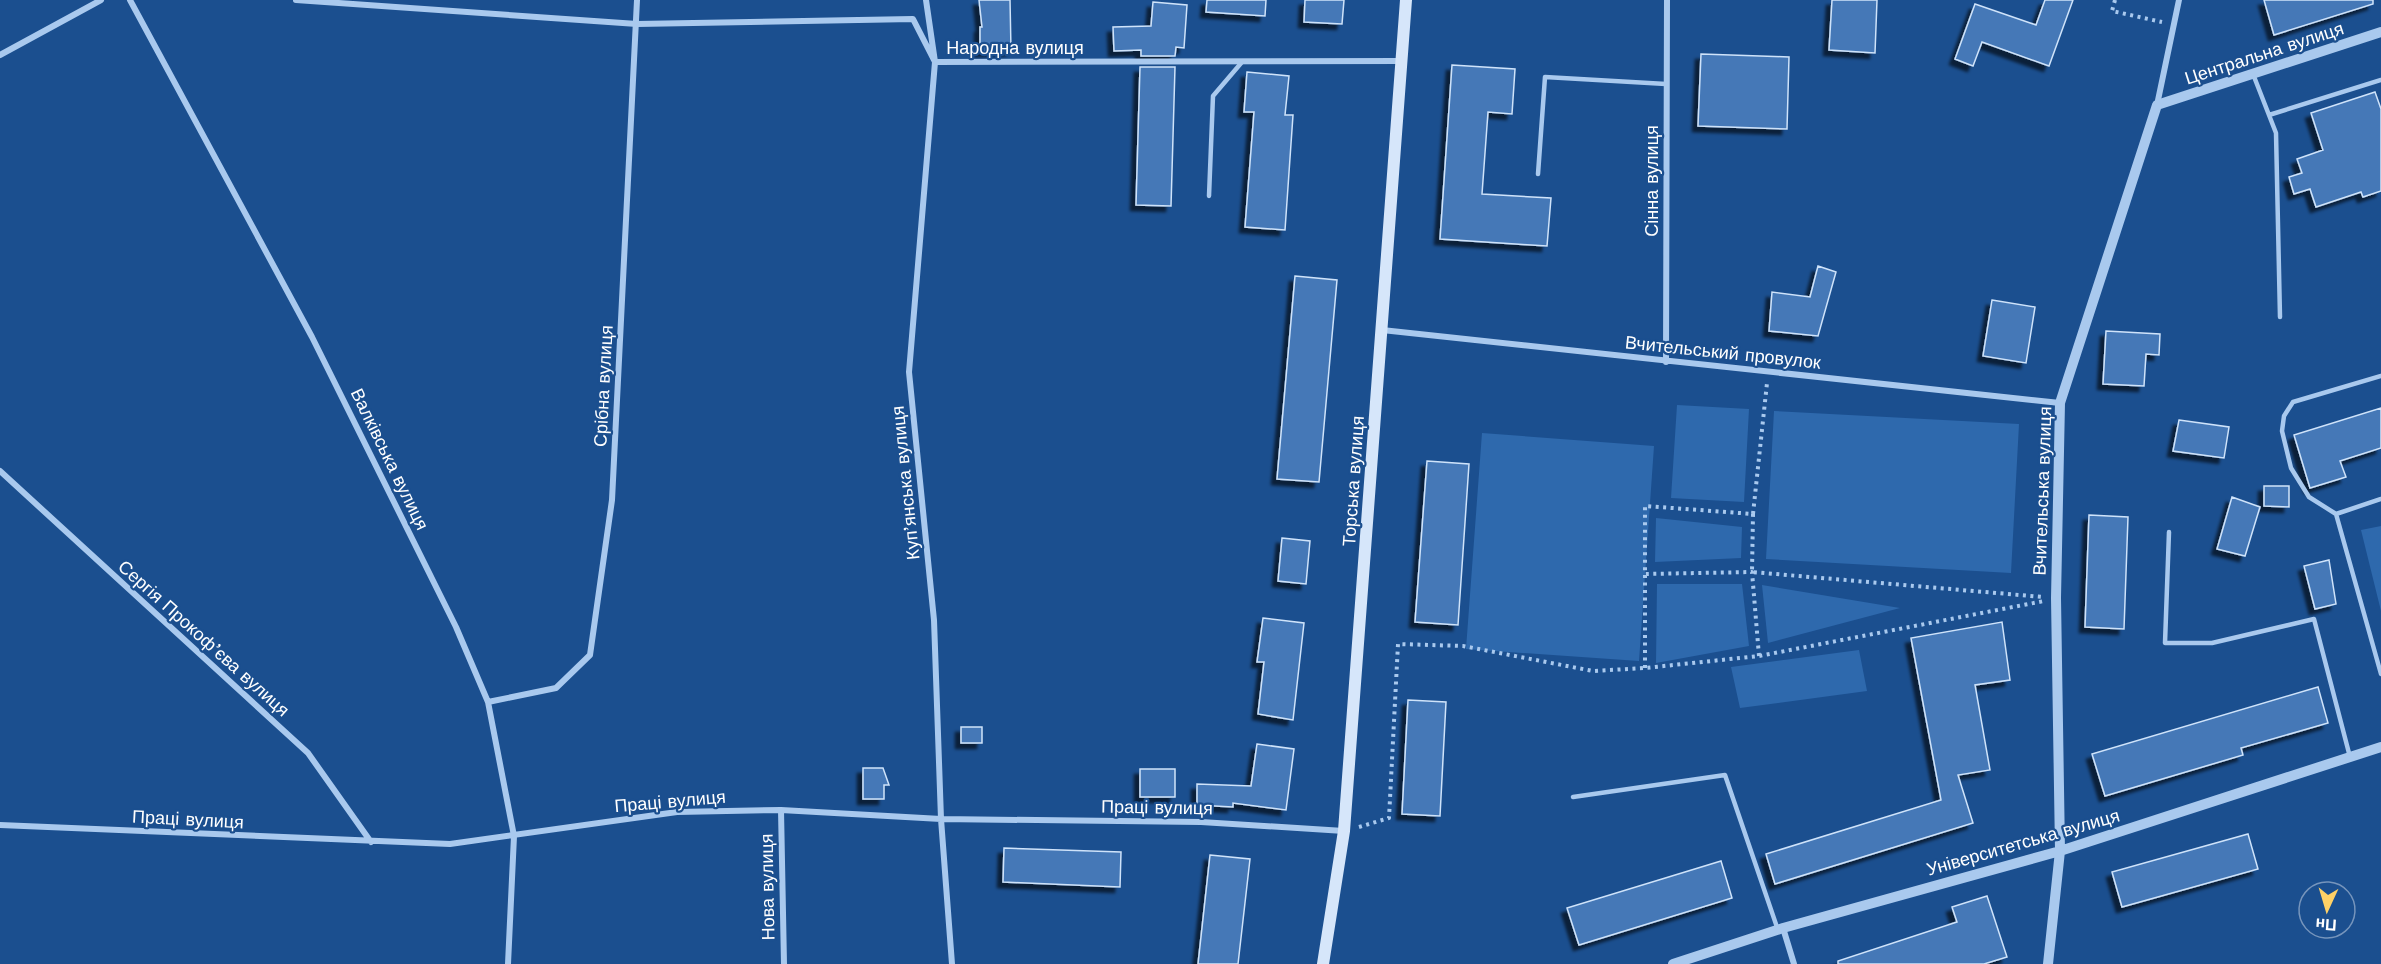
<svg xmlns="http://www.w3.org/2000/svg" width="2381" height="964" viewBox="0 0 2381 964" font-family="'Work Sans',sans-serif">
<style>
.green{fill:#2e69ad}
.building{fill:#4478b7;stroke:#cfe3fa;stroke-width:1.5;filter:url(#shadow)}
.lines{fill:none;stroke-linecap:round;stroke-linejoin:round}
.path{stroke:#a9c9ee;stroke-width:4;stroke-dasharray:3 4.5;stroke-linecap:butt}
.service{stroke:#a9c9ee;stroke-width:4.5}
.minor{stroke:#a9c9ee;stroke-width:6}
.tertiary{stroke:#a9c9ee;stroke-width:10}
.secondary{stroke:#d6e6fa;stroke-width:12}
.labels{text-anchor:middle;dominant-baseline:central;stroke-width:4.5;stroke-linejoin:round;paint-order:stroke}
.street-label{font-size:18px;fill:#fff;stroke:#1b4f8f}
</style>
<defs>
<filter id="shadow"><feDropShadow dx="-5.5" dy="5.5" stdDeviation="1.5" flood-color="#0009"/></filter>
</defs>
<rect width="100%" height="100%" fill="#1b4f8f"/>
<path class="green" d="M1677 405 1749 409 1744 502 1671 498Z
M1774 411 2019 424 2011 573 1766 559Z
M1482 433 1654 446 1639 661 1466 649Z
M1656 518 1742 527 1741 558 1655 562Z
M2381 526V611L2361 530Z
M1657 584H1742L1749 646 1656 663Z
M1762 585 1900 608 1768 643Z
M1859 650 1867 691 1740 708 1731 667Z"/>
<path class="building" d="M979 0H1010L1011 50 980 51V27H982Z
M1207 0H1266L1265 16 1206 12Z
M1305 0H1344L1342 24 1304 22Z
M1832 0H1877L1875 53 1829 50Z
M2045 0H2073L2049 66 1982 42 1973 66 1955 59 1975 4 2036 25Z
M2264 0H2373V4L2274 35Z
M1153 2 1187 5 1184 48 1176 47 1175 56H1141V50L1114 51 1113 27 1151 26Z
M1701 54 1789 57 1787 129 1698 126Z
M1452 65 1515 69 1512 114 1488 112 1482 194 1551 198 1547 246 1440 239Z
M1140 67H1175L1171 206 1136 205Z
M1247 72 1289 76 1285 115H1293L1285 230 1245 227 1254 112H1244Z
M2375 92 2381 109V191L2363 197 2361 192 2316 207 2310 189 2294 194 2289 177 2302 173 2297 159 2323 150 2311 113Z
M1818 266 1836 272 1818 336 1769 331 1772 292 1810 297Z
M1295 276 1337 280 1319 482 1277 479Z
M1992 300 2035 307 2026 363 1983 356Z
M2106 331 2160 334 2159 355 2146 354 2144 386 2103 384Z
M2381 408V448L2340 461 2346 477 2310 488 2294 435Z
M2179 420 2229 427 2224 458 2173 451Z
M1427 461 1469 464 1458 625 1415 622Z
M2264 486H2289V507L2264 506Z
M2232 497 2260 507 2245 556 2217 549Z
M2089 515 2128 517 2124 629 2085 627Z
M1282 538 1310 541 1306 584 1278 581Z
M2329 560 2336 604 2315 609 2304 566Z
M1263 618 1304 623 1293 720 1258 714 1264 662H1257Z
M2002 622 2010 680 1975 685 1990 770 1958 775 1973 823 1775 884 1766 854 1941 800 1911 638Z
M2318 687 2328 723 2241 748 2243 755 2105 796 2092 754Z
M1408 700 1446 702 1440 816 1402 814Z
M961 727H982V743H961Z
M1257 744 1294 749 1286 810 1233 803V807L1197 805V784L1251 786Z
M863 768H883L889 785H884V799H863Z
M1140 769H1175V797H1140Z
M2248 834 2258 869 2122 907 2112 872Z
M1004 848 1121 852 1120 887 1003 882Z
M1210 855 1250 859 1238 964H1198Z
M1721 861 1732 898 1579 945 1567 908Z
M1987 896 2007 957 1984 964H1838V961L1957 922 1952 907Z"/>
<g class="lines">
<path class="path" d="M2115 0 2112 11 2162 22
M1753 514 1767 383
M1759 656 1752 572 1645 574V506L1753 514 1752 572 2043 597
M1645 668V574
M1359 827 1389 818 1398 644 1463 646 1593 671 1645 668 1759 656 2044 601"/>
<path class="service" d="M2253 74 2276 133 2280 317
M2269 115 2381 80
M1538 174 1545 77 1666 84
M1209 196 1213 96 1242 62
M2381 499 2336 514 2381 674
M2336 514 2309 497 2291 468 2282 431 2284 416 2293 402 2381 376
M2169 532 2165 643H2212L2314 619 2350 757
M1573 797 1725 775 1778 930"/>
<path class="minor" d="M130 0 312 337 456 627 488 702 514 836 508 964
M296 0 637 24 913 19 935 62 1401 61
M926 0 935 62 909 372 934 620 941 819 952 964
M0 55 101 0
M2157 105 2179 0
M1382 330 2060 403
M1666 362 1667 0
M0 471 308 753 371 842
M488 702 556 688 590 655 612 500 637 0
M781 810 784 964
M0 825 450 844 677 812 781 810 941 819 1201 822 1344 831
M1783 928 1794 964"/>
<path class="tertiary" d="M1673 964 1783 928 2060 851 2381 747
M2048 964 2060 851 2056 598 2060 403 2157 105 2381 32"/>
<path class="secondary" d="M1323 964 1344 831 1406 0"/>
</g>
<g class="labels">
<g class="street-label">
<text x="1015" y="47">Народна вулиця</text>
<text transform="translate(2264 53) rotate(-18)">Центральна вулиця</text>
<text transform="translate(1651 181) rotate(-90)">Сінна вулиця</text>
<text transform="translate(1723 352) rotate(6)">Вчительський провулок</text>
<text transform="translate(603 386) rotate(-87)">Срібна вулиця</text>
<text transform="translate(390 459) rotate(64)">Валківська вулиця</text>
<text transform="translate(1353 481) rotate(-86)">Торська вулиця</text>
<text transform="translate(905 483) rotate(-96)">Куп’янська вулиця</text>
<text transform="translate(2042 491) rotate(-88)">Вчительська вулиця</text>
<text transform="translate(204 638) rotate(42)">Сергія Прокоф’єва вулиця</text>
<text transform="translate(670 801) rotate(-5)">Праці вулиця</text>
<text transform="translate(1157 807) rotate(1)">Праці вулиця</text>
<text transform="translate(188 819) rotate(3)">Праці вулиця</text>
<text transform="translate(2023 842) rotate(-16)">Університетська вулиця</text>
<text transform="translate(767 887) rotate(-91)">Нова вулиця</text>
</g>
</g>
<g transform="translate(2327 910) rotate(184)"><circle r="28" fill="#1b4f8f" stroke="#7695bc" stroke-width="1.5"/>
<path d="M0-4.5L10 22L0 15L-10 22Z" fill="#ffd166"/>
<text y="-9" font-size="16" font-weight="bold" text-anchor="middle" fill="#ffffff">Пн</text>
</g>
</svg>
